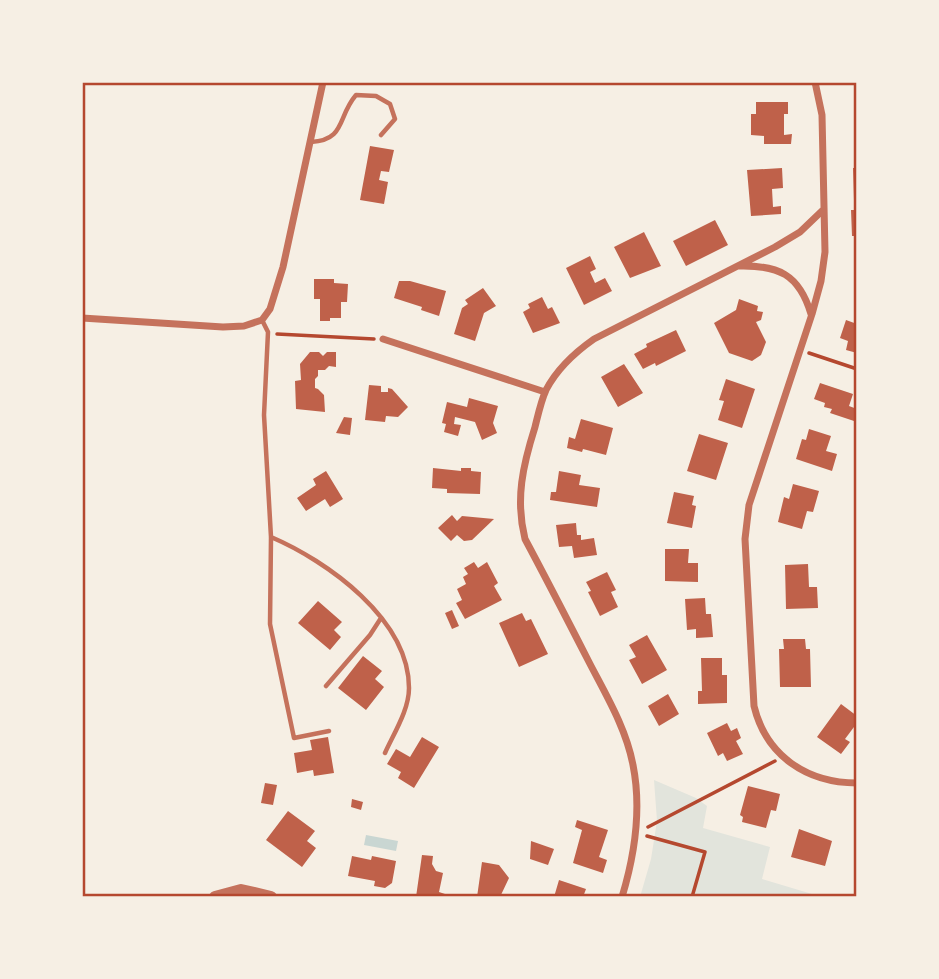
<svg xmlns="http://www.w3.org/2000/svg" width="939" height="979" viewBox="0 0 939 979" font-family="Commissioner,sans-serif">
<style>
.green{fill:#e2e4dc}
.water{fill:#c9d6d2}
.building{fill:#bf614a}
.lines{fill:none;stroke-linecap:round;stroke-linejoin:round}
.path{stroke:#b5482f;stroke-width:3.5}
.service{stroke:#c5725c;stroke-width:4.5}
.minor{stroke:#c5725c;stroke-width:7}
.tertiary{stroke:#c5725c;stroke-width:12}
.neatline{fill:none;stroke:#b5482f;stroke-width:2.5}
</style>
<rect width="100%" height="100%" fill="#f6efe4"/>
<path class="green" d="M654 780 696 798 707 806 703 828 770 847 762 879 822 897H640L651 859 657 821Z"/>
<path class="water" d="M366 835 398 841 396 851 364 845Z"/>
<path class="building" d="M756 102H788V114H784V135L792 134 791 144H764V136L751 135V114H756Z
M370 146 394 150 389 172 381 171 379 180 388 182 384 204 360 200Z
M782 168 783 188 772 189 773 207 781 206V214L751 216 747 170Z
M853 168H857V200H854Z
M851 210H857V236H852Z
M715 220 728 245 686 266 673 241Z
M644 232 661 266 630 278 614 247Z
M590 256 596 269 590 272 595 283 605 278 612 291 584 305 566 268Z
M314 279H334V283L348 284 347 302H341V318H330V321H320V299H314Z
M399 281H410L446 291 439 316 421 310 422 307 394 298Z
M483 288 496 306 484 313 475 341 454 334 462 308 468 304 465 300Z
M542 297 548 309 552 307 560 323 533 333 523 312 530 308 528 304Z
M739 299 758 306 757 311 763 312 761 320 756 322 766 342 761 355 752 361 729 353 714 323 736 310Z
M846 320 857 324V353L846 350 848 341 840 338Z
M676 330 686 351 656 366 655 363 643 369 634 354 647 347 646 344Z
M310 352H319L323 356 327 352H336V367L329 366 325 370H318V376L315 379V388L318 389 324 395 325 412 296 409 295 381 301 380 300 364Z
M624 364 643 393 618 407 601 377Z
M726 379 755 389 742 428 718 420 724 401 719 400Z
M820 383 853 394 849 406 857 409 854 421 830 413 832 409 824 407 825 403 814 399Z
M369 385 381 386V392H388V388L392 389 408 407 398 417 386 416 385 422 365 420Z
M469 398 498 406 493 423 497 433 482 440 475 422 455 417 454 424 461 425 458 436 444 432 446 424 442 423 447 402 467 407Z
M344 417 352 418 350 435 336 433Z
M581 419 613 428 606 455 583 449 582 452 567 448 569 437 575 439Z
M809 429 831 436 826 451 837 454 832 471 796 459 802 439 806 440Z
M699 434 728 443 716 480 687 471Z
M433 468 461 471V468H471V471L481 472 480 494 447 493V489L432 488Z
M326 471 343 499 330 507 325 499 306 511 297 498 316 485 313 479Z
M559 471 581 475 579 485 600 488 597 507 550 500 551 492H556Z
M793 484 819 491 813 512 807 511 802 529 778 522 784 497 789 499Z
M674 492 694 496 692 505 696 506 692 528 667 523Z
M452 515 457 521 462 516 494 519 472 540 464 541 457 535 451 541 438 528Z
M576 523 577 535H581V540L594 538 597 555 574 558 572 546 559 547 556 525Z
M665 549H689L688 563H698V582L665 581Z
M474 562 478 568 487 562 498 583 494 586 502 600 465 619 456 603 462 600 457 589 466 584 463 577 468 574 464 568Z
M808 564 809 587H817L818 608 786 609 785 565Z
M607 572 616 590 611 592 618 607 600 616 588 592 591 591 586 582Z
M705 598 706 614H711L713 637 696 638V629L687 630 685 599Z
M318 601 342 622 334 630 341 637 330 650 298 623Z
M452 610 459 626 452 629 445 613Z
M522 613 526 621 531 619 548 654 519 667 499 623Z
M647 635 667 670 642 684 629 660 636 657 629 645Z
M783 639H805L806 649H810L811 687H780L779 649H784Z
M363 656 382 671 375 679 384 687 366 710 338 688Z
M701 658H722V675H727V703L698 704V691H702Z
M668 694 679 714 659 726 648 706Z
M841 704 857 716V723L845 739 850 742 841 754 817 737Z
M727 723 731 731 737 728 741 738 736 741 743 754 727 761 723 753 718 756 707 733Z
M328 737 334 773 314 776 313 770 297 773 294 753 312 750 310 740Z
M422 737 439 747 414 788 398 778 401 772 387 764 396 749 410 757Z
M265 783 277 785 273 805 261 803Z
M748 786 780 794 776 811 771 810 766 828 742 822 743 817 740 815Z
M352 799 363 802 361 810 351 807Z
M288 811 315 831 307 841 316 848 302 867 266 840Z
M577 820 608 830 599 857 607 860 603 873 573 863 582 830 575 827Z
M799 829 832 841 825 866 791 857Z
M531 841 554 849 548 865 530 859Z
M422 855 433 856 432 864 436 871 443 873 439 892 445 894 444 897H416Z
M352 856 371 860 372 856 396 861 392 883 385 888 374 886 375 881 348 876Z
M482 862 499 865 509 878 500 897H477Z
M559 880 586 889 583 897H554Z"/>
<g class="lines">
<path class="path" d="M277 334 374 339
M809 353 857 369
M648 827 775 761
M647 836 705 852 692 897"/>
<path class="service" d="M311 142C346 140 337 117 356 95L376 96 390 104 395 119 381 135
M262 320 268 332 264 415 271 537 270 624 294 738 329 731
M271 537C327 561 409 619 409 688 409 710 394 733 385 753
M326 686 370 635 381 618"/>
<path class="minor" d="M815 82 822 115 825 252 821 281 812 314 749 505 745 539 754 706C766 756 807 783 857 783
M739 266C778 265 799 274 811 314
M82 318 223 327 244 326 262 320 270 309 283 267 323 82
M383 339 545 392
M622 897C635 854 642 810 633 765 626 728 606 695 589 662 568 621 547 580 525 539 515 499 523 465 535 427 538 415 541 401 546 390 557 369 574 353 594 339L775 247 800 232 823 210"/>
<path class="tertiary" d="M215 897 241 890 271 897"/>
</g>
<rect width="939" height="979" fill="none" stroke="#f6efe4" stroke-width="168"/>
<rect x="84" y="84" width="771" height="811" class="neatline"/>
</svg>
